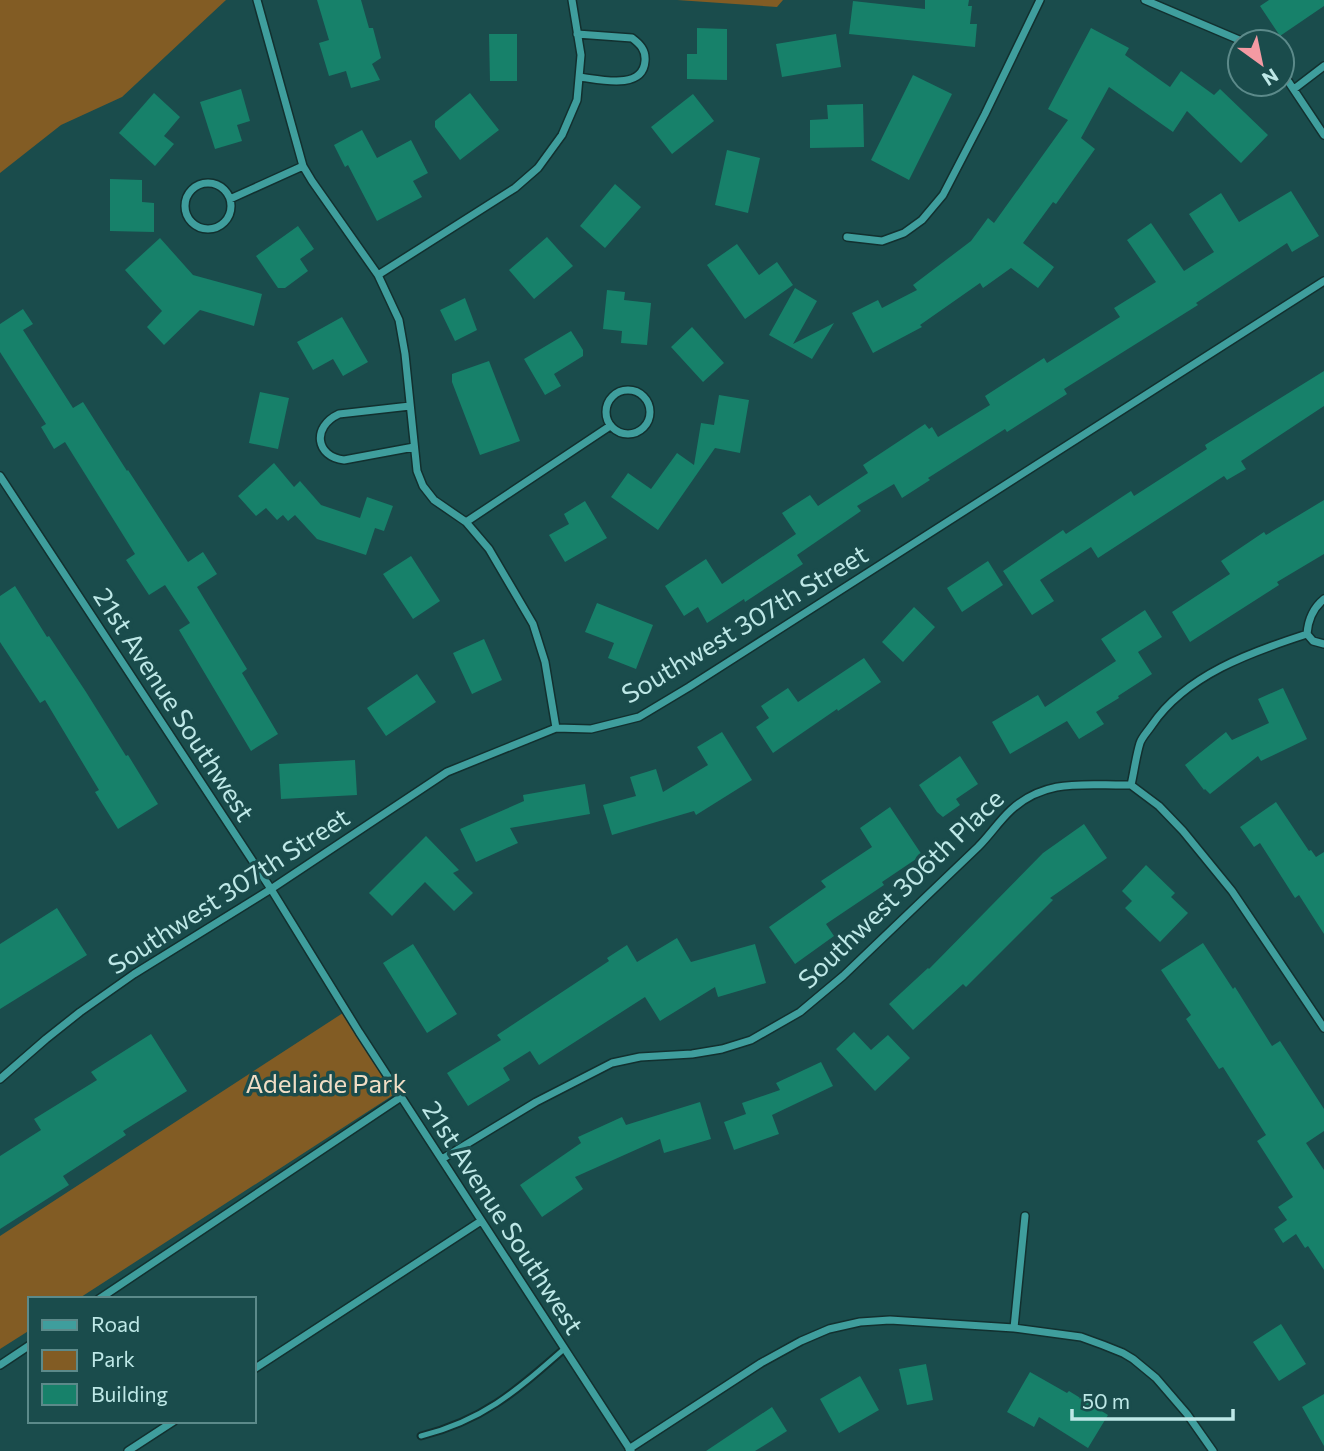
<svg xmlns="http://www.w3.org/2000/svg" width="1324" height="1451" viewBox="0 0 1324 1451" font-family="Commissioner,sans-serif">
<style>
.green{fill:#825c24}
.building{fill:#17816a}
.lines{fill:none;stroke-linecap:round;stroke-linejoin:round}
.service-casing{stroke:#12302f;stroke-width:9}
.minor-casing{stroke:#12302f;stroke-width:10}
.service{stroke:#3f9e9d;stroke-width:5}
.minor{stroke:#3f9e9d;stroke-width:7}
.labels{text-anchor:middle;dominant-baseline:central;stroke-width:7;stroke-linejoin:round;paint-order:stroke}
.street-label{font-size:26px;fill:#bee8e7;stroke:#1a4c4c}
.park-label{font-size:26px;fill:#f0ddc5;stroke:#1a4c4c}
</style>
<rect width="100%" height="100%" fill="#1a4c4c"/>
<path class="green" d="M0 0H226L122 97 61 125 0 173Z
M677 0H783L777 7Z
M346 1011 398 1092 78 1299H30V1330L0 1349V1236Z"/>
<path class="building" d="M317 0H361L369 28H373L381 58 372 64 380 80 351 88 346 71 329 76 319 43 329 40Z
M925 0H969L968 6H972L970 24H977L975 47 849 34 853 1 925 9Z
M1269 0H1324V6L1280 36 1260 6Z
M697 28 727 29V80L687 79V54H697Z
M1091 28 1129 48 1125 55 1170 87 1181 71 1214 95 1220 89 1268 135 1241 163 1187 111 1173 132 1109 87 1081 138 1095 149 1056 204 1053 202 1023 243 1054 267 1038 288 1011 268 983 288 980 283 920 325 922 327 873 353 852 313 878 300 882 308 917 290 913 285 971 241 988 218 994 223 1068 120 1048 109Z
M489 34H517V81H490Z
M836 34 841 67 782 77 776 44Z
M913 75 952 94 909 180 871 160Z
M241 89 250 121 237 125 242 141 215 149 200 102Z
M154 93 180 117 164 136 174 144 155 166 119 133Z
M470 93 499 130 460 160 435 127V121Z
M693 94 714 121 672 154 651 127Z
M863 104 864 147 810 148V120L828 119 827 105Z
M362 130 377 158 411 140 428 173 413 181 422 197 377 221 348 165 345 167 334 145Z
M727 150 760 158 748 213 715 205Z
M110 179 142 180V202L154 203V232L110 231Z
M615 184 641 207 605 248 580 226Z
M1291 191 1319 236 1292 252 1287 243 1196 303 1198 305 1064 389 1067 394 1007 432 1005 429 928 478 930 480 902 498 894 484 857 506 861 511 797 555 803 564 745 602 744 599 707 623 698 607 684 616 665 586 706 559 722 584 796 534 782 513 810 495 818 506 868 473 863 465 925 424 929 429 932 427 938 437 990 405 985 396 1044 358 1047 363 1120 317 1114 308 1156 282 1127 240 1151 223 1184 271 1214 252 1189 214 1221 193 1239 222Z
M298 226 314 249 300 259 308 271 285 288H278L256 256Z
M547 237 573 266 534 299 509 270Z
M160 238 193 275 262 294 254 326 200 310 164 345 147 327 162 311 125 270Z
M737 244 759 275 777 262 793 285 745 319 707 265Z
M795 288 817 301 793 344 834 323 812 359 769 335Z
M607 290 625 292 624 300 651 303 647 345 621 343 622 331 603 329Z
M465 298 477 330 455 341 440 310Z
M23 309 33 324 23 330 73 408 83 402 127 471 128 470 188 562 203 552 217 574 197 587 247 669 242 673 278 734 251 751 179 630 190 623 165 585 149 595 126 560 135 554 65 442 54 449 41 427 46 424 0 352V324Z
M342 317 368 362 343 376 333 359 313 370 297 342Z
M692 327 724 363 703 382 671 347Z
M571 331 583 350V356L554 374 561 386 545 395 524 359Z
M489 361 520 441 480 455 452 382V374Z
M1324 371V406L1241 461 1246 469 1227 480 1224 476 1098 558 1091 547 1040 580 1054 601 1032 615 1003 571 1063 530 1066 534 1131 491 1134 496 1207 449 1205 445Z
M260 392 289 398 278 449 249 443Z
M719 395 749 400 740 453 715 448 658 530 611 497 628 473 651 489 677 453 694 465 701 423 714 425Z
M274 463 294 487 300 481 321 505 360 518 367 497 393 506 384 531 375 528 366 555 317 539 295 515 288 521 283 515 277 520 266 508 256 516 238 496Z
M1324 500V554L1277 582 1279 585 1190 642 1172 612 1230 574 1221 561 1264 532 1266 535Z
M585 501 607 538 565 562 549 535 569 524 564 514Z
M411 556 440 601 413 619 383 574Z
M988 561 1003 585 962 612 947 588Z
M15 586 47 637 49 636 86 692 126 756 128 755 158 804 118 829 95 792 99 790 45 700 40 703 0 642V596Z
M597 603 653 625 636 669 608 658 614 643 585 632Z
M914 607 935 627 903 662 882 642Z
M1145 610 1162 637 1138 652 1152 674 1118 696 1119 698 1096 712 1104 724 1079 739 1067 721 1010 754 992 722 1038 695 1045 707 1116 661 1101 639Z
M484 639 502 680 472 694 453 653Z
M864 658 881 682 838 711 837 709 773 753 756 727 769 718 761 706 788 688 798 702Z
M417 674 436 702 386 736 367 708Z
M1283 688 1307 739 1261 761 1258 756 1210 794 1205 789 1204 790 1185 765 1226 732 1232 740 1269 723 1258 699Z
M722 732 752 780 696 815 694 811 612 835 603 805 636 796 630 777 656 769 663 792 708 765 697 747Z
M960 756 978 784 956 799 960 805 943 817 937 812 919 785Z
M355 760 357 795 281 799 279 764Z
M585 784 590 814 510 828 518 843 476 862 460 829 524 801 523 795Z
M1276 802 1309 851 1311 850 1316 857 1324 852V934L1299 895 1295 898 1260 843 1254 847 1240 827Z
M890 807 922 855 882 882 884 885 826 924 834 936 795 964 769 927 826 887 821 881 872 847 860 828Z
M1084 824 1107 858 1050 898 1053 900 966 987 963 984 913 1030 889 1004 928 968 929 969 1043 853Z
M426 836 459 870 453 873 473 893 454 911 425 882 392 916 369 893Z
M1146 865 1175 893 1171 897 1188 913 1160 942 1125 908 1132 901 1122 891Z
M57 908 87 955 0 1009V944Z
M677 938 691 962 755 944 766 983 718 997 715 987 660 1021 645 997 539 1065 530 1051 503 1068 510 1080 468 1106 447 1073 501 1040 497 1035 609 961 607 958 627 945 637 962Z
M1203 943 1233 989 1235 987 1272 1046 1280 1041 1324 1109V1131L1306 1143 1324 1170V1270L1308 1246 1305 1248 1296 1234 1283 1243 1274 1229 1287 1220 1278 1207 1293 1197 1257 1141 1266 1135 1223 1067 1219 1069 1186 1019 1191 1015 1161 970Z
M413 944 457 1014 427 1033 383 963Z
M854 1032 871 1050 888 1035 910 1058 875 1091 836 1049Z
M151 1034 187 1091 123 1131 126 1135 63 1176 69 1185 0 1229V1156L41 1130 34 1119 97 1080 91 1072Z
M821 1062 833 1086 772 1115 779 1134 734 1150 724 1122 746 1114 742 1103 780 1090 776 1083Z
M700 1102 711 1139 664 1153 660 1139 575 1177 583 1189 542 1217 520 1185 581 1143 578 1137 622 1117 626 1125Z
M1281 1324 1306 1364 1279 1381 1253 1342Z
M926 1364 933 1400 907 1405 899 1369Z
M1030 1372 1067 1393 1069 1391 1108 1415 1088 1448 1039 1417 1034 1427 1007 1412Z
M860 1376 879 1410 839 1433 820 1399Z
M1324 1394V1446L1302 1407Z
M772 1407 787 1431 755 1451H706Z"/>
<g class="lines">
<g class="service-casing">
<path id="service" d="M421 1436C484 1420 516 1391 564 1349"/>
</g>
<g class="minor-casing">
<path id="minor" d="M257 0 303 166 312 181 378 275 399 320 405 354 417 471 423 486 434 500 466 522 489 549 533 624 545 662 556 728
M1145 0 1244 42
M577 34 632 38C640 44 646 50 645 61 643 91 598 79 579 77
M1282 72 1324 135
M1294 89 1324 66
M185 206a23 23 0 1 1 46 0a23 23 0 1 1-46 0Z
M230 199 303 166
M847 237 882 241 904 233 922 220 943 195 985 114 1040 0
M378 275 515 188 538 168 562 135 577 100 581 55 572 0
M606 412a22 22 0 1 1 44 0a22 22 0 1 1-44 0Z
M410 406 339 414C311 427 316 457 344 460L414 447
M0 476 271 889 359 1032 631 1451
M466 522 610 426
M1324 599C1313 608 1308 619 1307 634L1313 641 1324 644
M1131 785 1159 806 1183 831 1232 891 1324 1028
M0 1079 46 1039 80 1012 134 974 271 889 447 772 556 728 591 729 639 717 689 687 1324 281
M442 1159 536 1102 612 1063 640 1057 692 1054 722 1049 751 1040 800 1012 843 976 978 847C990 835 999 821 1011 810 1047 777 1087 786 1131 785 1134 772 1136 756 1140 743 1142 737 1148 731 1152 725 1186 675 1251 652 1307 634
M99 1299 401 1097
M1014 1328 1025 1216
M0 1365 30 1345
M254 1369 481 1221
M629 1449 761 1363 801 1341 829 1329 860 1322 890 1320 1014 1328 1081 1337 1103 1345 1123 1353 1133 1359 1156 1378 1187 1414 1213 1451
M128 1451 174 1421"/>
</g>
<use href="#service" class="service"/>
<use href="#minor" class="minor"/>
</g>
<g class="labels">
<g class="street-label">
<text transform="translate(744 623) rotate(-31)">Southwest 307th Street</text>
<text transform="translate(175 704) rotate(57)">21st Avenue Southwest</text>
<text transform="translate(900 888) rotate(-44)">Southwest 306th Place</text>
<text transform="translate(228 890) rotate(-33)">Southwest 307th Street</text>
<text transform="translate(504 1217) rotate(57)">21st Avenue Southwest</text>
</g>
<g class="park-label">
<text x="326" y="1082">Adelaide Park</text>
</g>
</g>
<rect x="28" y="1297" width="228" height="126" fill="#1a4c4c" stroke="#5c8a8a" stroke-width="2"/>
<rect x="42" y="1320" width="35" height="10" fill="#3f9e9d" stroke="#5c8a8a" stroke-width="2"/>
<text x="91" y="1332" font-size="21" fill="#bee8e7">Road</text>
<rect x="42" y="1350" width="35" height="21" fill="#825c24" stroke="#5c8a8a" stroke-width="2"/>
<text x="91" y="1367" font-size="21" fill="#bee8e7">Park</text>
<rect x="42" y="1384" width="35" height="21" fill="#17816a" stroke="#5c8a8a" stroke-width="2"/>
<text x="91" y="1402" font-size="21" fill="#bee8e7">Building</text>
<g transform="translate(1261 63) rotate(147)"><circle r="33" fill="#1a4c4c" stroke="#5c8a8a" stroke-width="2"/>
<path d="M0-5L12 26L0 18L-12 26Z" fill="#f49aa3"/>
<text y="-10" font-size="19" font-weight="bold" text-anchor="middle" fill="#bee8e7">N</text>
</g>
<path d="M1072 1409v10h161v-10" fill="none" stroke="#bee8e7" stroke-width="3.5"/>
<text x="1082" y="1409" font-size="21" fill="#bee8e7" stroke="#1a4c4c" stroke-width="5" paint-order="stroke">50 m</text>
</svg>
